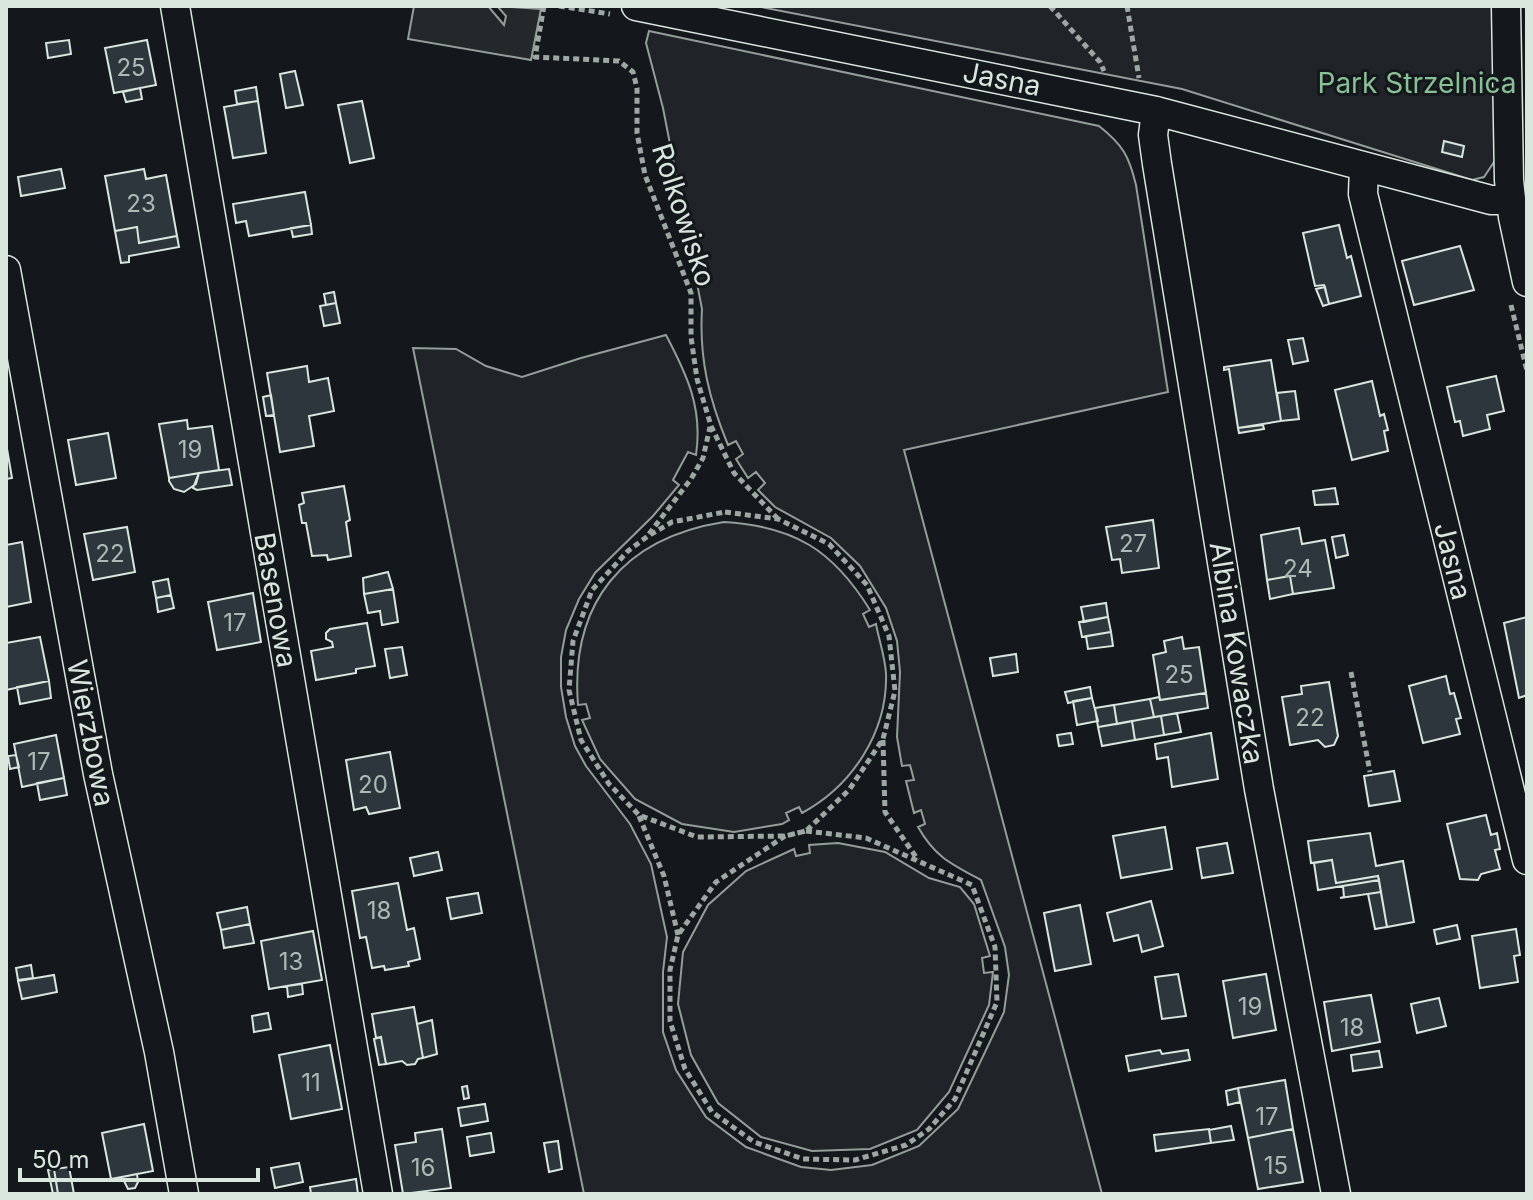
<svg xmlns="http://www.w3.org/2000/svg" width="1533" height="1200" viewBox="0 0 1533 1200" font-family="Inter,sans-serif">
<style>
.green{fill:#202428;stroke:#939e99;stroke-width:2}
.parking{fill:#24282b;stroke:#939e99;stroke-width:2}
.building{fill:#2c363c;stroke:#d8e6dc;stroke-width:2}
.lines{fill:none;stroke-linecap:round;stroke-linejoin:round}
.minor-casing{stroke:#d8e6dc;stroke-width:31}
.path{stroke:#9da8a2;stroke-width:5;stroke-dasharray:6 4;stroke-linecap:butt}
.minor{stroke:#14181c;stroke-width:28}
.labels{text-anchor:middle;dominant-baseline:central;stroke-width:6;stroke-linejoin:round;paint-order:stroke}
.number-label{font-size:24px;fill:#adbab4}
.street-label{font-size:28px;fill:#d8e6dc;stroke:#14181c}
.park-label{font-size:28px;fill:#8ac095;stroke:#14181c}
</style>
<rect width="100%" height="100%" fill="#14181c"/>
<path class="green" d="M756 6H1492L1496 159 1484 177 1472 180 1182 89Z
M649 31 1099 126C1123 145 1129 156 1136 185L1168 392 904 450 1102 1194H584L413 348 456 349 486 366 522 377 581 358 666 335C687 375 703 408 696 455L688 452 673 480 679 485 653 516 595 573 579 599 566 630 561 657V687L566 717 575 746 586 766 630 824 651 864 667 937 663 972V1032L676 1070 706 1117 746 1147 801 1167 831 1170 872 1165 919 1146 958 1109 1004 1012 1009 975 1005 947 981 880C951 864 935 857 918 827L925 824 921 810 914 813 906 781 914 780 910 765 902 766 897 737 900 672 897 641 886 608 860 566 831 538 775 507 758 490 765 483 756 472 748 478 736 459 743 454 736 441 728 445C709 399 699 359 702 309L663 108 646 43Z
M724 522C794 526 833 550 870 610L863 614 869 627 876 624C879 640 885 657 886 673 888 732 852 786 802 813L799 807 786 813 789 820 782 824 734 832 682 824 635 799 600 759 582 720 590 718 586 704 578 705C570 603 623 538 724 522Z
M838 843 885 852 929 878 960 887 974 904 990 956 982 958 984 973 993 972 989 1005 949 1092 917 1130 870 1149 812 1151 761 1137 718 1103 691 1055 678 1004 683 952 708 905 746 871 794 849 796 856 810 853 809 845Z"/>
<path class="parking" d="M414 6H488L504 25 506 16 497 6 541 9 531 60 408 39Z"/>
<path class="building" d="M69 40 71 54 48 58 46 43Z
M147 40 156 85 114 93 105 48Z
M295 71 303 105 286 108 280 74Z
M256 87 258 101 237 104 235 91Z
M140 88 142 99 126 102 123 92Z
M258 101 266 153 233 158 224 107Z
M362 101 374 158 350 163 338 105Z
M1444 141 1464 146 1462 157 1442 152Z
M61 169 65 188 21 196 18 177Z
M144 169 146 179 166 175 177 236 139 243 137 227 115 231 105 176Z
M305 192 311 225 249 236 246 221 236 223 233 204Z
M311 225 312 234 293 237 291 228Z
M1339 225 1347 258 1351 256 1361 296 1329 304 1324 285 1315 286 1303 233Z
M137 227 139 243 177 236 179 247 129 256V262L121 263 115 231Z
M1460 246 1474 290 1414 305 1402 261Z
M1325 287 1329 304 1323 306 1316 289Z
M334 292 336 303 326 305 324 294Z
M336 303 340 323 324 326 320 306Z
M1303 338 1308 361 1293 364 1288 340Z
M1271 360 1281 421 1238 428 1229 369 1224 370V367Z
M307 366 309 382 328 378 334 411 309 416 314 446 280 452 267 373Z
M1496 376 1504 411 1487 415 1490 429 1463 436 1460 421 1455 422 1447 387Z
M1372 381 1380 416 1384 414 1388 430 1384 431 1388 451 1352 460 1335 390Z
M1295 391 1299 419 1281 421 1277 393Z
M271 395 274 415 266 416 263 397Z
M187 420 188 429 212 426 219 470 169 478 159 424Z
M1263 425 1264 429 1239 433 1238 428Z
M108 433 116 478 76 485 68 440Z
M6 443 12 478 6 479Z
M229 469 232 485 197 490 193 488 199 473Z
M199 473 196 484 184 492 174 489 169 481V478Z
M344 486 350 520 346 522 351 556 328 560 327 555 312 556 306 523H302L299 505 304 503 302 493Z
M1335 488 1338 504 1315 505 1313 491Z
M1153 520 1159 568 1122 573 1120 559 1112 560 1106 527Z
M127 527 135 572 93 580 84 534Z
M1299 528 1302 544 1325 540 1334 588 1293 594 1290 576 1267 580 1261 535Z
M1344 535 1348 555 1336 558 1332 537Z
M22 542 31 602 6 607V545Z
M388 572 393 589 364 594 363 578Z
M1290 576 1293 594 1270 599 1267 580Z
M168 579 171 595 156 598 153 582Z
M393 589 398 622 382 625 380 611 368 613 364 594Z
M253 593 261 642 217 650 208 602Z
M171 595 174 608 158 612 156 598Z
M1106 603 1108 617 1084 622 1081 607Z
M1108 617 1111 632 1082 637 1079 622Z
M1527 617V695L1519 698 1504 623Z
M367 623 375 666 356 669V673L316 680 311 651 333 647 332 642 326 639V633L330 629Z
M1111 632 1113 646 1088 649 1086 636Z
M40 637 49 681 6 690V643Z
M1182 637 1184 649 1199 647 1206 693 1160 700 1153 655 1166 652 1164 641Z
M402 647 407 675 390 678 385 649Z
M1016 654 1018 672 993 676 990 658Z
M1446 676 1450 694 1454 693 1461 718 1456 719 1460 734 1423 743 1409 686Z
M49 681 51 698 20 704 17 687Z
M1329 682 1338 736 1334 745 1325 747 1318 740 1290 745 1282 697 1302 694 1301 686Z
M1090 687 1092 698 1068 703 1065 692Z
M1206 693 1208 708 1154 717 1150 699 1159 697 1160 700Z
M1092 698 1098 721 1077 725 1073 701Z
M1150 699 1154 717 1117 724 1114 705Z
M1114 705 1117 724 1098 727 1095 708Z
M1177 713 1181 732 1164 735 1161 716Z
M1161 716 1164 735 1135 740 1132 721Z
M1132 721 1135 740 1102 746 1098 727Z
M1071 733 1073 744 1059 746 1057 735Z
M1211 733 1218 779 1172 787 1168 757 1157 759 1155 744Z
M56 735 64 778 22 787 14 744Z
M390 752 400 808 369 814 366 807 354 810 346 760Z
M16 755 19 767 10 769 8 756Z
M1394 771 1400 801 1369 806 1364 776Z
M64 778 67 795 40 800 37 783Z
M1486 815 1491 835 1497 833 1500 849 1495 850 1500 869 1481 874 1478 880 1460 879 1447 824Z
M1165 827 1172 869 1121 878 1113 836Z
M1370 833 1376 866 1403 861 1414 922 1387 927 1378 876 1336 883 1332 860 1311 863 1308 841Z
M1227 843 1233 873 1202 878 1197 848Z
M438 852 442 870 414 876 410 858Z
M1332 860 1336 883 1378 876 1379 880 1318 890 1314 863Z
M1379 880 1381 892 1340 898 1344 897 1343 886Z
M398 883 407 930 414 928 420 959 408 962 409 966 385 970 384 966 372 968 366 937 360 938 352 891Z
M1381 892 1387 927 1375 929 1368 894Z
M478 893 482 913 451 919 447 898Z
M1151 901 1163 946 1142 952 1138 935 1114 941 1107 913Z
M1080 905 1091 964 1055 971 1044 913Z
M247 907 250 924 221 930 217 913Z
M250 924 254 943 224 948 221 930Z
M1457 925 1460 939 1437 944 1434 930Z
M1516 929 1520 955 1514 956 1518 982 1480 988 1472 936Z
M313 931 322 980 269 989 261 941Z
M31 965 33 978 18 980 16 968Z
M1178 974 1186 1016 1162 1019 1155 977Z
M1266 974 1276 1030 1233 1038 1223 981Z
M54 975 57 992 22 999 18 981Z
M302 984 303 994 288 997 287 986Z
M1371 995 1380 1042 1332 1051 1324 1002Z
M1439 998 1446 1026 1417 1033 1411 1004Z
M414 1007 423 1058 418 1059 415 1064 407 1065 402 1061 386 1064 381 1037 376 1038 372 1014Z
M268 1013 271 1029 254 1032 252 1016Z
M432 1020 437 1054 423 1058 417 1024Z
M381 1037 386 1064 379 1065 374 1039Z
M330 1045 342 1109 291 1119 279 1055Z
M1160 1050 1162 1054 1188 1050 1190 1060 1129 1071 1126 1056Z
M1379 1051 1382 1067 1353 1071 1351 1055Z
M1285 1080 1293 1129 1248 1138 1238 1088Z
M467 1086 469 1098 464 1099 462 1087Z
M1238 1088 1240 1102 1228 1105 1226 1091Z
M485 1104 488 1121 461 1126 458 1108Z
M144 1124 153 1171 111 1179 102 1133Z
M1231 1126 1234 1140 1211 1143 1209 1130Z
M442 1129 451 1188 403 1194 395 1145 416 1142 415 1133Z
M1209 1129 1211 1143 1156 1151 1154 1135Z
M1293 1129 1303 1182 1258 1189 1248 1138Z
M491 1133 494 1152 470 1156 467 1137Z
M558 1141 562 1169 549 1172 544 1143Z
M299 1163 303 1182 275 1188 271 1168Z
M69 1167 74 1194H58L54 1169Z
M54 1169 58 1194H53L48 1170Z
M137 1174 138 1182 135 1188 128 1189 122 1177Z
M356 1179 358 1194H311L310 1187Z"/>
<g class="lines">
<g class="minor-casing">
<path id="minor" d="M175 6 378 1194
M636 6 1156 111 1491 200H1511
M1506 6 1509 180 1513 217 1527 282
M1156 111 1153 135 1157 164 1259 789 1336 1194
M1364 167 1363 194 1527 860
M6 270 98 774 159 1052 184 1194"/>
</g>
<path class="path" d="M544 6 535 57 619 61 633 72 637 88V133L645 175 691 293V337L697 379 711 426 734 473 778 519
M559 6 610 14
M1050 6 1100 62 1104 71
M1127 6 1139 78
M1511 305 1527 371
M725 512 778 519 829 544 867 585 889 636 895 691 883 739 849 790 806 831 785 836 697 837 639 815 609 784 581 740 569 690 573 641 592 590 628 551 648 536 672 522Z
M649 534 691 479 703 458 710 427
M1351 672 1370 772
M883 740 885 812 918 860
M639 816 664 876 678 935
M806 831 866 838 972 885 995 947 997 1002 955 1099 929 1129 906 1145 855 1160 803 1159 754 1142 712 1112 685 1069 670 1021V970L678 935 716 882 785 836Z"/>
<use href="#minor" class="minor"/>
</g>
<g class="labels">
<g class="number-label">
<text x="131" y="67">25</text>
<text x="141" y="203">23</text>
<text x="190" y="449">19</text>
<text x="1133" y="543">27</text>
<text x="110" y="553">22</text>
<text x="1298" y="568">24</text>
<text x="235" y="622">17</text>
<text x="1179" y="674">25</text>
<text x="1310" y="717">22</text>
<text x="39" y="761">17</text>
<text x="373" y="784">20</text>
<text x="379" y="910">18</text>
<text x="291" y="961">13</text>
<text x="1250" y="1006">19</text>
<text x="1352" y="1027">18</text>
<text x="311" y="1082">11</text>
<text x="1267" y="1116">17</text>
<text x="1276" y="1165">15</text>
<text x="423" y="1167">16</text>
</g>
<g class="street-label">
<text transform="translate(1002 79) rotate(11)">Jasna</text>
<text transform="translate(684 215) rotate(72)">Rolkowisko</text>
<text transform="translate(1453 561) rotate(76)">Jasna</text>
<text transform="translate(276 600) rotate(80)">Basenowa</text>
<text transform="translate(1237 653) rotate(81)">Albina Kowaczka</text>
<text transform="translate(91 733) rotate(79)">Wierzbowa</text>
</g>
<g class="park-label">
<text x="1417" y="83">Park Strzelnica</text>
</g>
</g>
<rect width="1533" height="1200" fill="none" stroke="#d8e6dc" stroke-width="16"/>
<path d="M20 1168v12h238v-12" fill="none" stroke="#d8e6dc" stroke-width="4"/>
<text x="32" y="1168" font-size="24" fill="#d8e6dc" stroke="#14181c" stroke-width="6" paint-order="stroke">50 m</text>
</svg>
